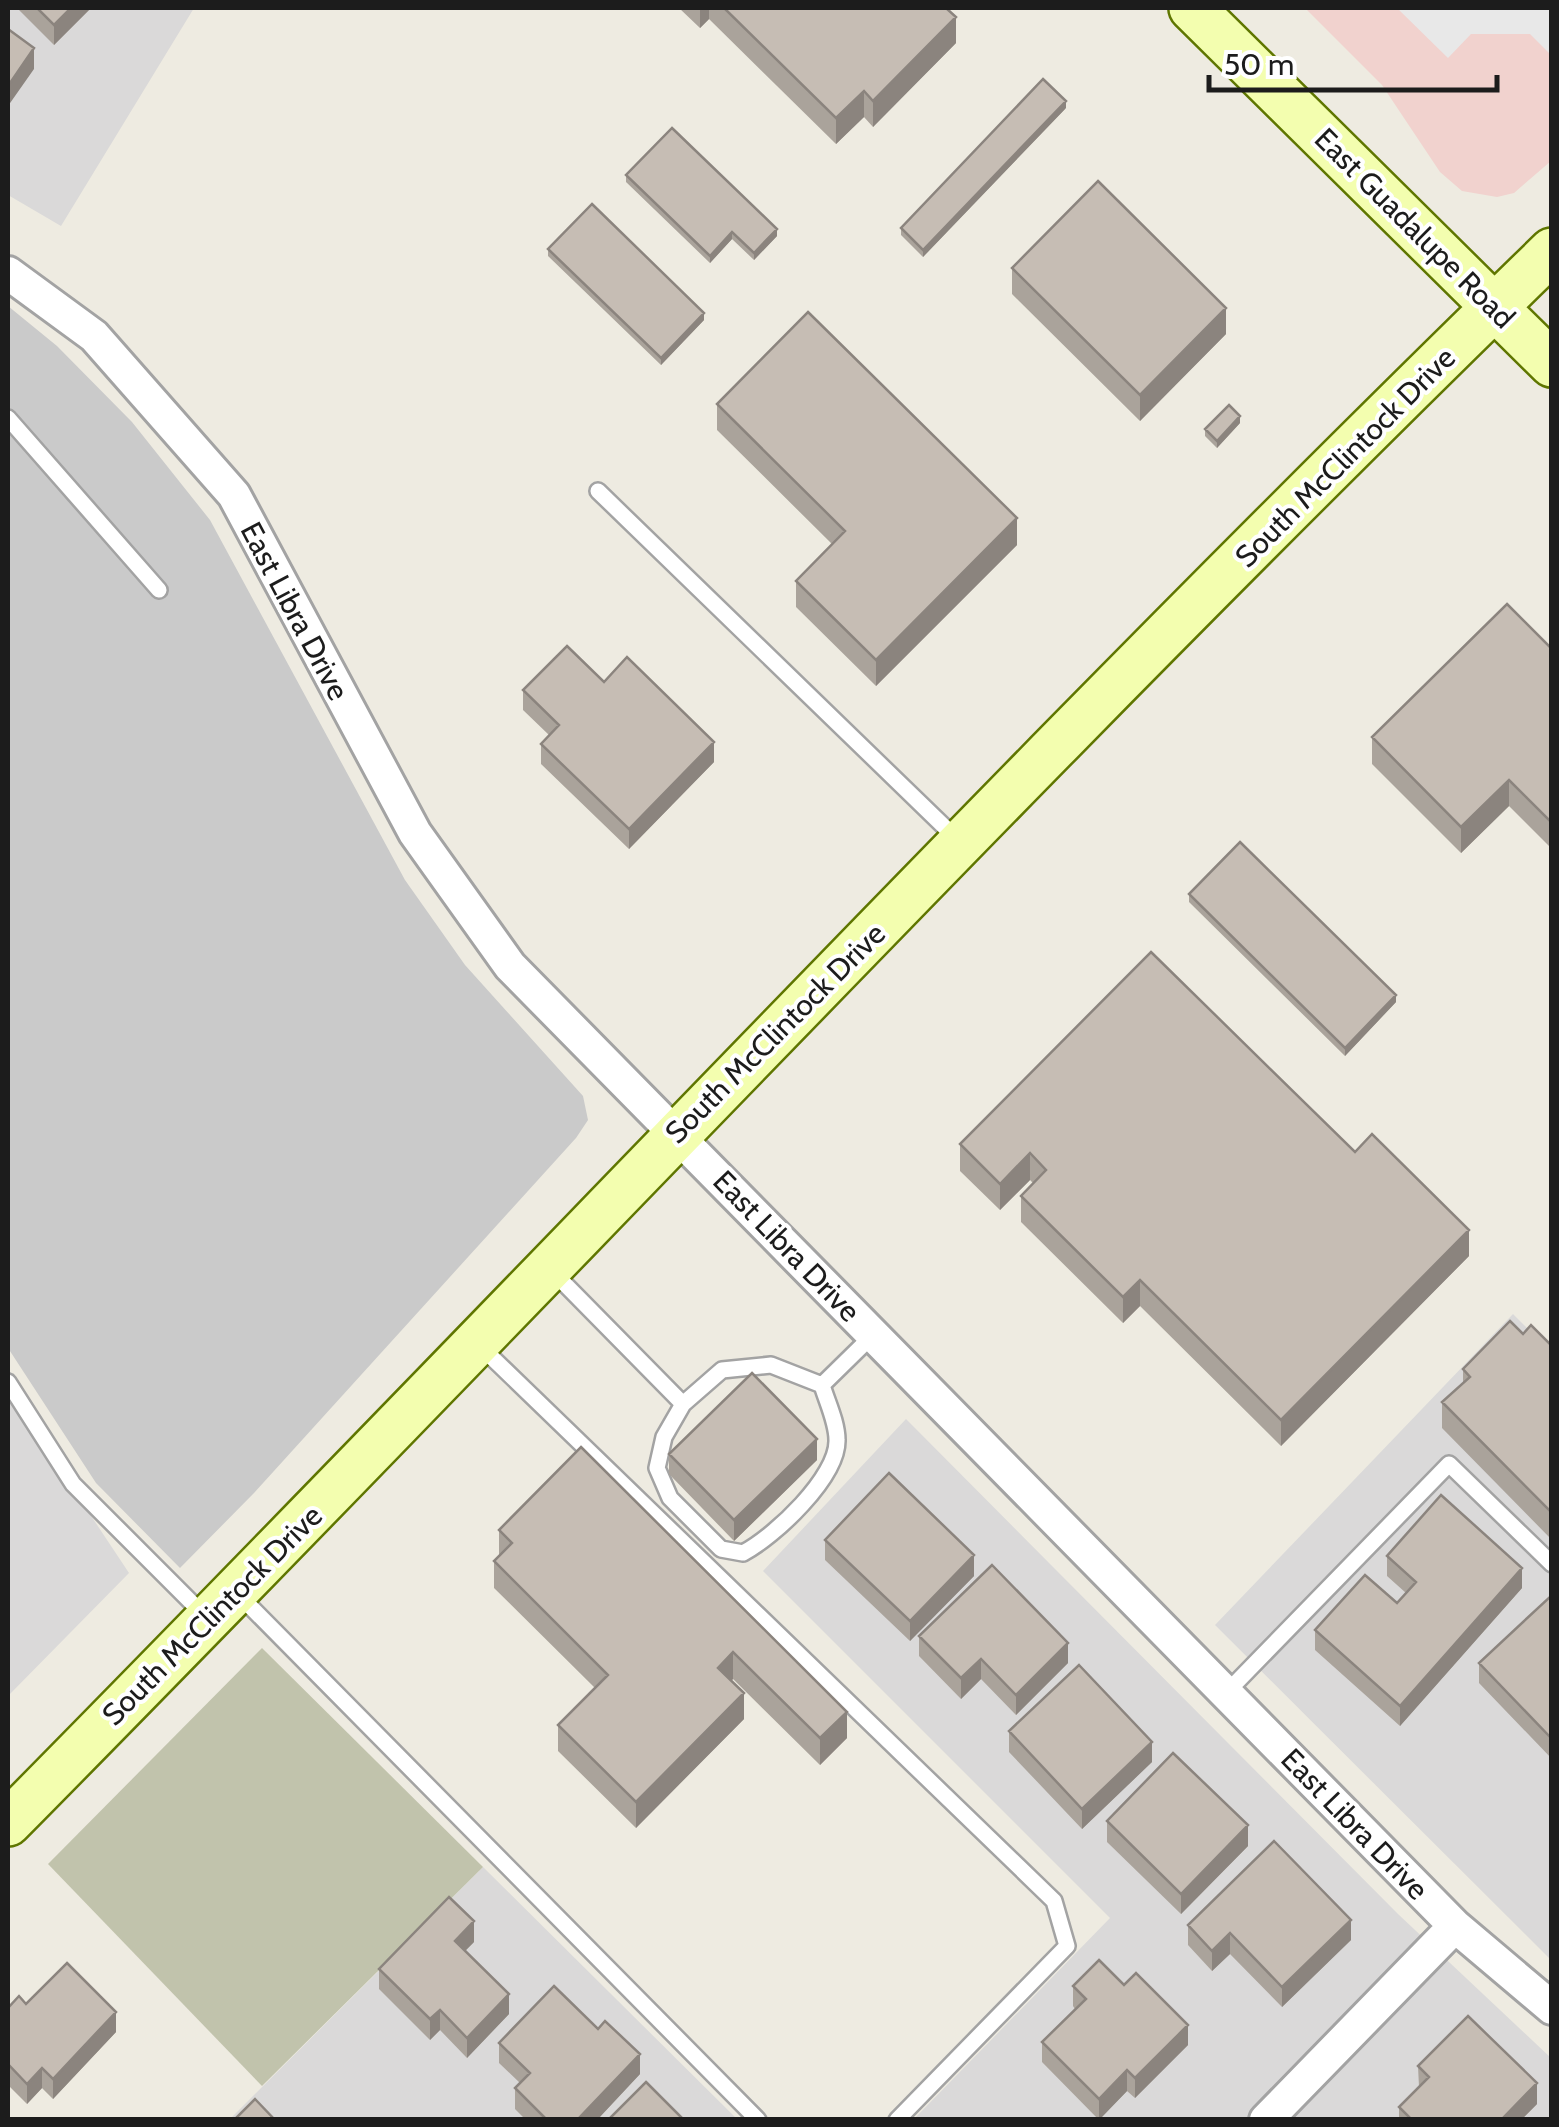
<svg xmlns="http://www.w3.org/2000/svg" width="1559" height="2127" viewBox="0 0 1559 2127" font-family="Cabin,sans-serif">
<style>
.residential{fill:#dad9d9}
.commercial{fill:#f1d2ce}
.religious{fill:#cacaca}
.construction{fill:#c1c3ac}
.parking{fill:#e8e8e8}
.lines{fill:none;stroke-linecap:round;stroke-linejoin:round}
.lane-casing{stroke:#a3a3a3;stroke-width:20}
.street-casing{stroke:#a3a3a3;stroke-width:38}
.secondary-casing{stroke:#5f7600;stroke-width:50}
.lane{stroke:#fff;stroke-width:15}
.street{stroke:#fff;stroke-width:32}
.secondary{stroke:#f3feaf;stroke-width:45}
.wall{fill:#aaa39b}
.shaded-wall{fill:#8b847e}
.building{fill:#c6bdb4;stroke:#8b847e;stroke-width:2.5}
.labels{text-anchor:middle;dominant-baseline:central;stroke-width:8;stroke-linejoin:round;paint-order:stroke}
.street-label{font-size:30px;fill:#1c1c1c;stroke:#fff}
</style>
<rect width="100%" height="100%" fill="#eeebe1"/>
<path class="residential" d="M8 8H194L61 226 8 195Z
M1513 1314 1551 1352V1960L1215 1625Z
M8 1391 129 1573 8 1696Z
M906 1419 1398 1914 1551 2058V2119H914L1110 1918 763 1571Z
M483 1867 737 2119 229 2120Z"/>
<path class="commercial" d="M1305 8H1551V161L1514 193 1497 197 1462 191 1440 172 1382 85Z"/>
<path class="religious" d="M8 306 57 346 132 422 210 520 405 880 465 965 583 1096 588 1120 576 1138 254 1493 180 1568 96 1483 8 1348Z"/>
<path class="construction" d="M262 1648 483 1867 262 2086 48 1864Z"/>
<path class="parking" d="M1397 8H1551V55L1530 34H1471L1448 58Z"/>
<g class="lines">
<g class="lane-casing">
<path id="lane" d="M8 418 159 590
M598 491 959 841
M552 1271 683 1404
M478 1344 1054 1901 1067 1946 897 2120
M8 1382 73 1484 206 1617
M822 1385C827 1402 837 1422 837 1440 838 1477 774 1537 743 1553L721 1549 670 1498 657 1468 664 1437 683 1404 722 1370 771 1365 822 1385 873 1335
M237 1593 758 2120
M1226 1693 1449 1464 1552 1564"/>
</g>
<g class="street-casing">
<path id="street" d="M8 273 94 336 234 495 415 833 510 966 1455 1926 1552 2008
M1266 2120 1455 1926"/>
</g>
<g class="secondary-casing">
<path id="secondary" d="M1192 8 1552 364
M8 1823C524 1301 1025 763 1552 251"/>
</g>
<use href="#lane" class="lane"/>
<use href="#street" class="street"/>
<use href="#secondary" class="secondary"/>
</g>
<path class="wall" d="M17 8H91L54 45Z
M679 8H946L956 43 873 127 864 117 836 144 709 19 700 28Z
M1066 108 923 257 901 235V228Z
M626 175 777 236 754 260 732 239 710 263 626 182Z
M548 249 704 320 661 365 548 256Z
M1012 268 1226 334 1140 421 1012 294Z
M717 404 1017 545 876 686 796 607V581L832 544 717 430Z
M1240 423 1217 448 1205 436V429Z
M1552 649V849L1509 806 1461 853 1372 764V737Z
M523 690 714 762 629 849 541 764V744L549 735 523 710Z
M1189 894 1396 1002 1345 1056 1189 902Z
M960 1144 1355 1152 1469 1256 1281 1446 1140 1306 1123 1323 1021 1222V1196L1033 1183 1030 1180 1000 1210 960 1171Z
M1523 1334 1552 1346V1540L1442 1428V1402L1463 1383V1369Z
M581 1447 847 1738 820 1765 733 1679 731 1681 744 1719 636 1828 558 1751V1725L595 1688 494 1588V1561L499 1556V1530Z
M669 1454 817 1460 734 1541 669 1474Z
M825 1540 974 1576 910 1641 825 1560Z
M1387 1556 1522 1588 1400 1726 1315 1650V1630L1397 1603 1406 1593 1387 1576Z
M1552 1595V1759L1479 1683V1663Z
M919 1636 1068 1663 1016 1715 981 1679 961 1699 919 1656Z
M1009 1731 1152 1762 1082 1829 1009 1752Z
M1107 1821 1248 1846 1181 1914 1107 1842Z
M1188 1925 1351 1940 1282 2007 1230 1954 1212 1971 1188 1945Z
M474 1942 465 1951 509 2014 467 2058 440 2030 430 2040 379 1989V1969Z
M1073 1986 1188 2045 1135 2098 1127 2091 1099 2120 1042 2062V2042L1075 2009 1073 2006Z
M26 2004 116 2032 53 2099 42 2088 27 2104 8 2085V2008Z
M499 2043 640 2074 597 2120H526L515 2109V2088L520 2083 499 2063Z
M1418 2066 1537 2104 1521 2120H1399V2107L1419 2087Z"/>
<path class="shaded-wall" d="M71 8H91L54 45V25Z
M700 8H709V19L700 28Z
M956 17V43L873 127V101Z
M34 48V69L8 106V86Z
M864 91V117L836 144V118Z
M1066 101V108L923 257V250Z
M777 229V236L754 260V253Z
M732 232V239L710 263V256Z
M1226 308V334L1140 421V395Z
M704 313V320L661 365V358Z
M1240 416V423L1217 448V441Z
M1017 518V545L876 686V660Z
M714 742V762L629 849V829Z
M1509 780V806L1461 853V827Z
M1396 995V1002L1345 1056V1048Z
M1030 1153V1180L1000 1210V1184Z
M1469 1230V1256L1281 1446V1420Z
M1140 1280V1306L1123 1323V1297Z
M817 1439V1460L734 1541V1520Z
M974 1555V1576L910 1641V1621Z
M1522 1568V1588L1400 1726V1706Z
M1068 1643V1663L1016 1715V1695Z
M733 1652V1679L718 1694V1668Z
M981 1659V1679L961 1699V1678Z
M744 1693V1719L636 1828V1802Z
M847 1712V1738L820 1765V1738Z
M1152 1742V1762L1082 1829V1809Z
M1248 1825V1846L1181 1914V1894Z
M1351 1920V1940L1282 2007V1987Z
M474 1921V1942L455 1961V1941Z
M1230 1933V1954L1212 1971V1951Z
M509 1994V2014L467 2058V2038Z
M440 2010V2030L430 2040V2019Z
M116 2012V2032L53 2099V2079Z
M1188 2025V2045L1135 2098V2078Z
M640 2054V2074L597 2120H577Z
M42 2068V2088L27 2104V2084Z
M1127 2070V2091L1099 2120V2099Z
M1537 2083V2104L1521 2120H1501Z"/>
<path class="building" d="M37 8H71L54 25Z
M724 8H946L956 17 873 101 864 91 836 118Z
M8 29 34 48 8 86Z
M1043 79 1066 101 923 250 901 228Z
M672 128 777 229 754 253 732 232 710 256 626 175Z
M1098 181 1226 308 1140 395 1012 268Z
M592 204 704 313 661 358 548 249Z
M808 312 1017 518 876 660 796 581 845 531 717 404Z
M1229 405 1240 416 1217 441 1205 429Z
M1507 604 1552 649V823L1509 780 1461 827 1372 737Z
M567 646 604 682 627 657 714 742 629 829 541 744 559 725 523 690Z
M1240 842 1396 995 1345 1048 1189 894Z
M1151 952 1355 1152 1372 1134 1469 1230 1281 1420 1140 1280 1123 1297 1021 1196 1046 1170 1030 1153 1000 1184 960 1144Z
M1510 1321 1523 1334 1531 1325 1552 1346V1513L1442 1402 1470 1377 1463 1369Z
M752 1373 817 1439 734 1520 669 1454Z
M581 1447 847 1712 820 1738 733 1652 718 1668 744 1693 636 1802 558 1725 608 1675 494 1561 512 1543 499 1530Z
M889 1473 974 1555 910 1621 825 1540Z
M1441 1495 1522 1568 1400 1706 1315 1630 1365 1575 1397 1603 1416 1582 1387 1556Z
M992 1565 1068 1643 1016 1695 981 1659 961 1678 919 1636Z
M1552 1595V1739L1479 1663Z
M1079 1665 1152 1742 1082 1809 1009 1731Z
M1173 1753 1248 1825 1181 1894 1107 1821Z
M1274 1841 1351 1920 1282 1987 1230 1933 1212 1951 1188 1925Z
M449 1897 474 1921 455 1941 509 1994 467 2038 440 2010 430 2019 379 1969Z
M1099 1960 1124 1985 1136 1973 1188 2025 1135 2078 1127 2070 1099 2099 1042 2042 1086 1999 1073 1986Z
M67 1963 116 2012 53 2079 42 2068 27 2084 8 2064V2008L19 1996 26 2004Z
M554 1986 598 2029 605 2021 640 2054 577 2120H547L515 2088 530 2073 499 2043Z
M1468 2016 1537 2083 1501 2120H1412L1399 2107 1429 2077 1418 2066Z
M646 2082 684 2120H608Z
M255 2099 275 2120H234Z"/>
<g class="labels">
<g class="street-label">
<text transform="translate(1415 228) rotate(45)">East Guadalupe Road</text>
<text transform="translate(1345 457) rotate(-45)">South McClintock Drive</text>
<text transform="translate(295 611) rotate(62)">East Libra Drive</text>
<text transform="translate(775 1033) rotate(-45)">South McClintock Drive</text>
<text transform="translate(787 1246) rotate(46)">East Libra Drive</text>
<text transform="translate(212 1615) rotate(-45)">South McClintock Drive</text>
<text transform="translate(1355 1824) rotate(46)">East Libra Drive</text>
</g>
</g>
<rect width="1559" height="2127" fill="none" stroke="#1c1c1c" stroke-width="20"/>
<path d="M1209 75v15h288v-15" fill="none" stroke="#1c1c1c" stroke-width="5"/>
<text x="1224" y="75" font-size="30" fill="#1c1c1c" stroke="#ffffff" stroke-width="8" paint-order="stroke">50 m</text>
</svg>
